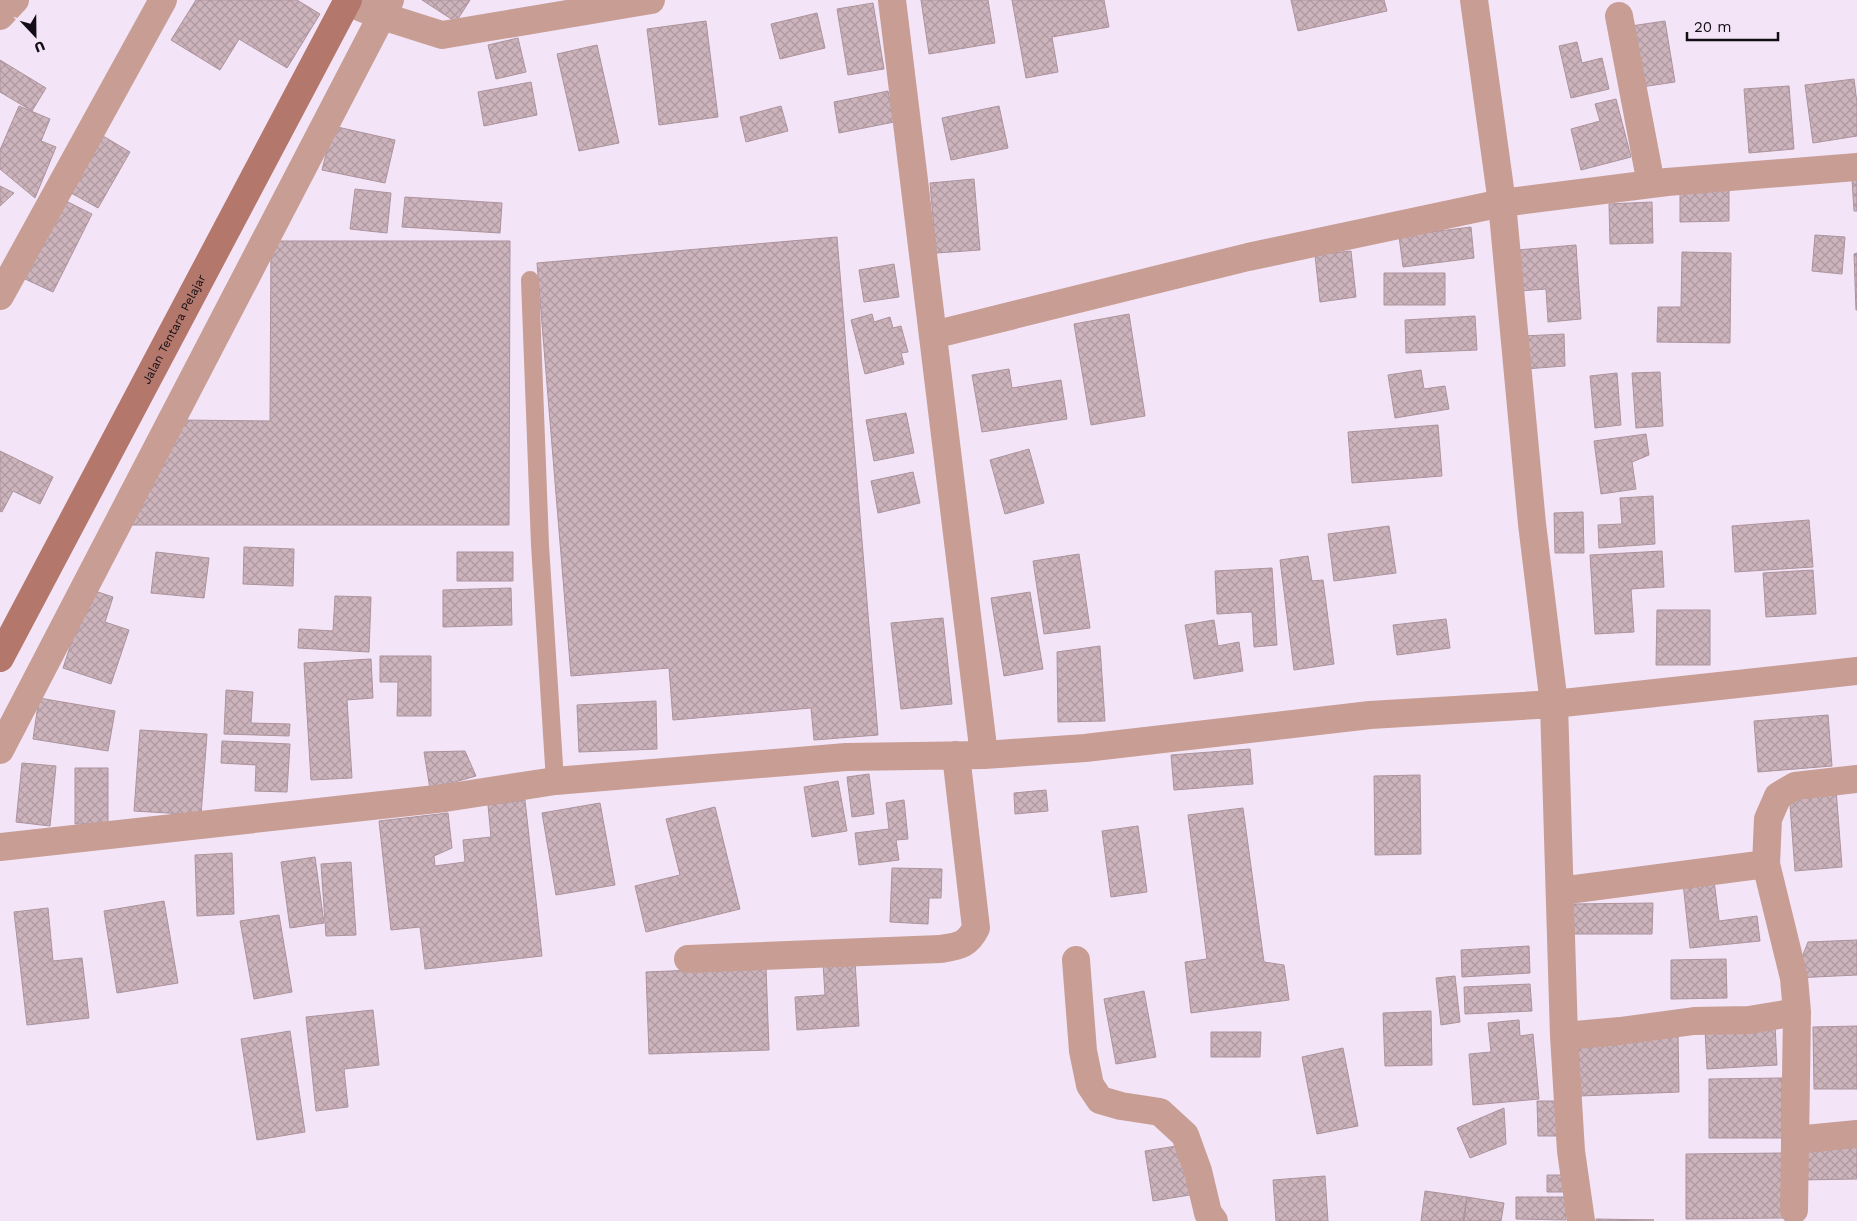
<svg xmlns="http://www.w3.org/2000/svg" width="1857" height="1221" viewBox="0 0 1857 1221" font-family="'Work Sans',sans-serif">
<style>
.building{fill:url(#building-cross-hatch);stroke:#ac939c}
.lines{fill:none;stroke-linecap:round;stroke-linejoin:round}
.lane{stroke:#c79d94;stroke-width:18}
.street{stroke:#c79d94;stroke-width:28}
.secondary{stroke:#b3776b;stroke-width:28}
.labels{text-anchor:middle;dominant-baseline:central;stroke-width:4;stroke-linejoin:round;paint-order:stroke}
.street-label{font-size:12px;fill:#130e15;stroke:#f3e4f8}
</style>
<defs>
<pattern id="building-cross-hatch" width="8" height="8" patternUnits="userSpaceOnUse" patternTransform="scale(1.25)"><rect width="8" height="8" fill="#cdb3bc"/><path d="M0 0l8 8M0 8l8-8" fill="none" stroke="#af99a1"/></pattern>
</defs>
<rect width="100%" height="100%" fill="#f3e4f8"/>
<path class="building" d="M196 0H297L320 14 287 68 239 39 220 70 171 40Z
M422 0H470L456 22Z
M921 0H988L995 43 929 54Z
M1012 0H1104L1109 27 1052 37 1058 72 1026 78Z
M1291 0H1384L1387 11 1298 31Z
M873 3 884 69 848 75 837 9Z
M817 13 825 48 780 59 771 24Z
M706 21 718 117 659 125 647 29Z
M1665 21 1675 82 1641 87 1631 26Z
M518 38 526 72 496 79 488 45Z
M1577 42 1582 63 1602 58 1609 89 1571 98 1559 46Z
M597 45 619 143 579 151 557 54Z
M0 60 46 88 32 111 0 92Z
M1854 79 1857 103V136L1813 143 1805 85Z
M531 82 537 115 484 126 478 92Z
M1789 86 1794 149 1749 153 1744 89Z
M888 91 894 122 839 133 834 102Z
M1616 99 1631 157 1581 170 1571 129 1600 121 1595 104Z
M19 106 50 119 41 141 56 147 35 198 0 169V150Z
M781 106 788 131 746 142 740 117Z
M999 106 1008 148 951 160 942 118Z
M333 126 395 140 385 183 322 170Z
M103 136 130 152 98 208 71 193Z
M1857 178V211H1854L1852 179Z
M974 179 980 250 936 253 930 183Z
M0 186 14 193 0 206Z
M355 189 391 193 387 233 350 229Z
M1729 189V221L1680 222V190Z
M405 197 502 203 500 233 402 227Z
M64 200 92 214 53 292 25 279Z
M1652 202 1653 243 1610 244 1609 204Z
M1471 227 1474 258 1403 267 1399 236Z
M1815 235 1845 237 1842 274 1812 271Z
M837 237 878 735 814 740 811 708 673 720 669 668 571 676 537 263Z
M271 241H510L509 525H127L179 420 270 421Z
M1576 245 1581 319 1548 322 1546 289 1519 291 1517 250Z
M1351 251 1356 297 1320 302 1315 255Z
M1682 252 1731 253 1730 343 1657 342 1658 307H1681Z
M1857 253V310H1856L1854 254Z
M894 264 899 297 864 302 859 270Z
M1384 273H1445V305H1384Z
M872 314 874 322 890 317 893 328 901 326 908 352 901 353 904 364 865 374 851 320Z
M1129 314 1145 416 1091 425 1074 324Z
M1475 316 1477 350 1406 353 1405 320Z
M1564 334 1565 366 1525 369 1523 336Z
M1009 369 1012 388 1061 380 1067 419 982 432 972 375Z
M1421 370 1424 389 1445 386 1449 409 1395 418 1388 375Z
M1660 372 1663 426 1636 428 1632 373Z
M1617 373 1621 425 1595 428 1590 376Z
M906 413 914 453 874 461 866 420Z
M1438 425 1442 476 1352 483 1348 432Z
M1646 434 1649 455 1632 462 1636 489 1601 494 1594 441Z
M1029 449 1044 503 1005 514 990 460Z
M0 451 53 477 40 504 13 491 2 512 0 511Z
M913 472 920 503 878 513 871 481Z
M1653 496 1655 544 1599 548 1598 525 1622 524 1620 498Z
M1583 512 1584 553H1555L1554 513Z
M1809 520 1813 567 1735 572 1732 526Z
M1389 526 1396 573 1334 581 1328 534Z
M244 547 294 549 293 586 243 584Z
M1662 551 1664 587 1631 589 1634 632 1595 634 1590 555Z
M156 552 209 558 204 598 151 593Z
M457 552H513V581H457Z
M1079 554 1090 628 1044 634 1033 561Z
M1308 556 1312 581 1323 580 1334 664 1294 670 1280 560Z
M1272 568 1277 645 1254 647 1252 612 1217 614 1215 571Z
M1813 570 1816 614 1766 617 1763 573Z
M511 588 512 625 443 627V590Z
M89 589 113 597 105 622 129 630 111 684 63 668Z
M1030 592 1043 669 1004 676 991 598Z
M335 596 371 597 369 652 298 648 299 629 333 631Z
M1657 610H1710V665H1656Z
M943 618 952 704 901 709 891 623Z
M1446 619 1450 648 1397 655 1393 625Z
M1214 620 1218 646 1239 642 1243 671 1194 679 1185 625Z
M1100 646 1105 721 1058 722 1057 652Z
M380 656H431V716H397L398 682H380Z
M371 659 373 698 347 700 352 778 311 780 304 663Z
M226 690 253 692 251 723 290 724 289 736 224 734Z
M39 698 115 711 108 751 33 739Z
M656 701 657 749 579 752 577 705Z
M1828 715 1832 766 1758 772 1754 721Z
M140 730 207 734 201 815 134 811Z
M222 741 290 744 287 792 255 791 256 765 221 763Z
M1250 749 1253 784 1174 790 1171 755Z
M465 751 476 776 430 789 424 752Z
M22 763 56 766 50 826 16 822Z
M75 768H108V824H75Z
M869 774 874 814 852 817 847 777Z
M1420 775 1421 854 1375 855 1374 776Z
M838 781 847 831 812 837 804 787Z
M1836 789 1842 867 1795 871 1789 792Z
M1046 790 1048 811 1015 814 1014 793Z
M525 800 542 956 425 969 420 927 391 930 379 821 448 813 452 848 434 856 435 866 465 862 463 840 491 837 488 805Z
M904 800 908 839 896 840 899 860 859 865 855 833 889 829 886 803Z
M600 803 615 885 556 895 542 813Z
M715 807 740 909 646 932 635 886 680 875 666 819Z
M1243 808 1264 962 1284 965 1289 1000 1191 1013 1185 962 1207 959 1188 815Z
M1138 826 1147 892 1111 897 1102 831Z
M232 853 234 914 197 916 195 855Z
M315 857 324 923 290 928 281 862Z
M351 862 356 935 326 936 321 864Z
M892 868 942 869 941 898H929L928 924 890 922Z
M1714 880 1719 921 1757 916 1760 941 1690 948 1683 883Z
M164 901 178 983 117 993 104 911Z
M1653 903 1652 934H1571V904Z
M48 908 53 961 82 958 89 1018 27 1025 14 912Z
M279 915 292 992 254 999 240 921Z
M1857 940V975L1794 978 1808 942Z
M1529 946 1530 973 1462 977 1461 950Z
M1726 959 1727 998 1671 999V960Z
M855 961 859 1026 797 1030 795 997 825 995 823 963Z
M766 967 769 1050 649 1054 646 972Z
M1455 976 1460 1022 1441 1025 1436 978Z
M1530 984 1532 1011 1465 1014 1464 987Z
M1144 991 1156 1057 1116 1064 1104 999Z
M373 1010 379 1065 344 1069 348 1107 316 1111 306 1017Z
M1431 1011 1432 1065 1385 1066 1383 1013Z
M1519 1020 1520 1036 1533 1034 1539 1099 1473 1105 1469 1054 1491 1052 1488 1023Z
M1775 1025 1777 1065 1707 1069 1705 1029Z
M1857 1026V1089H1814L1813 1027Z
M290 1031 305 1132 257 1140 241 1039Z
M1211 1032H1261L1260 1057H1211Z
M1678 1032 1679 1092 1580 1096 1578 1035Z
M1343 1048 1358 1126 1317 1134 1302 1057Z
M1782 1078V1138H1709V1079Z
M1537 1101H1558L1559 1136H1538Z
M1504 1108 1506 1144 1470 1158 1457 1128Z
M1799 1138H1857V1179L1799 1180Z
M1183 1145 1190 1195 1153 1201 1145 1151Z
M1784 1153 1785 1218 1686 1219V1154Z
M1547 1175H1567V1192H1547Z
M1325 1176 1328 1221H1276L1273 1180Z
M1425 1191 1467 1197 1464 1221H1421Z
M1467 1197 1504 1203 1501 1221H1463Z
M1516 1197H1566V1220L1516 1219Z
M1596 1219 1654 1220 1596 1221Z"/>
<g class="lines">
<path class="lane" d="M530 280 540 545 555 781"/>
<path class="street" d="M892 0 984 755
M1474 0 1502 203 1532 524 1554 704 1564 1036 1571 1151 1581 1221
M347 2 382 16 442 35 651 0
M0 16 15 0
M1619 16 1651 184
M0 296 163 0
M933 335 1248 257 1502 203 1667 182 1857 167
M0 750 390 0
M0 847 445 798 555 781 846 757 984 755 1085 748 1370 715 1554 704 1857 671
M1560 891 1766 864
M688 959 940 949C958 946 967 946 976 928L956 755
M1076 960 1083 1051 1090 1085 1100 1100 1121 1106 1160 1112 1185 1135 1198 1171 1208 1213 1214 1221
M1564 1036 1620 1031 1694 1021 1749 1020 1797 1012
M1795 1140 1857 1134
M1794 1210 1797 1012 1794 978 1766 864 1768 819 1778 796 1795 786 1857 779"/>
<path class="secondary" id="s1" d="M0 658 348 0"/>
</g>
<g class="labels">
<g class="street-label">
<text stroke="none"><textPath href="#s1" startOffset="372">Jalan Tentara Pelajar</textPath></text>
</g>
</g>
<g transform="translate(35 35) rotate(158)" stroke="#f3e4f8" stroke-width="4" paint-order="stroke">
<path d="M0-4L9 19L0 12L-9 19Z" fill="#130e15"/>
<text y="-8" font-size="14" font-weight="bold" text-anchor="middle" fill="#130e15">U</text>
</g>
<path d="M1687 32v8h91v-8" fill="none" stroke="#130e15" stroke-width="2.5"/>
<text x="1694" y="32" font-size="15" fill="#130e15" stroke="#f3e4f8" stroke-width="4" paint-order="stroke">20 m</text>
</svg>
